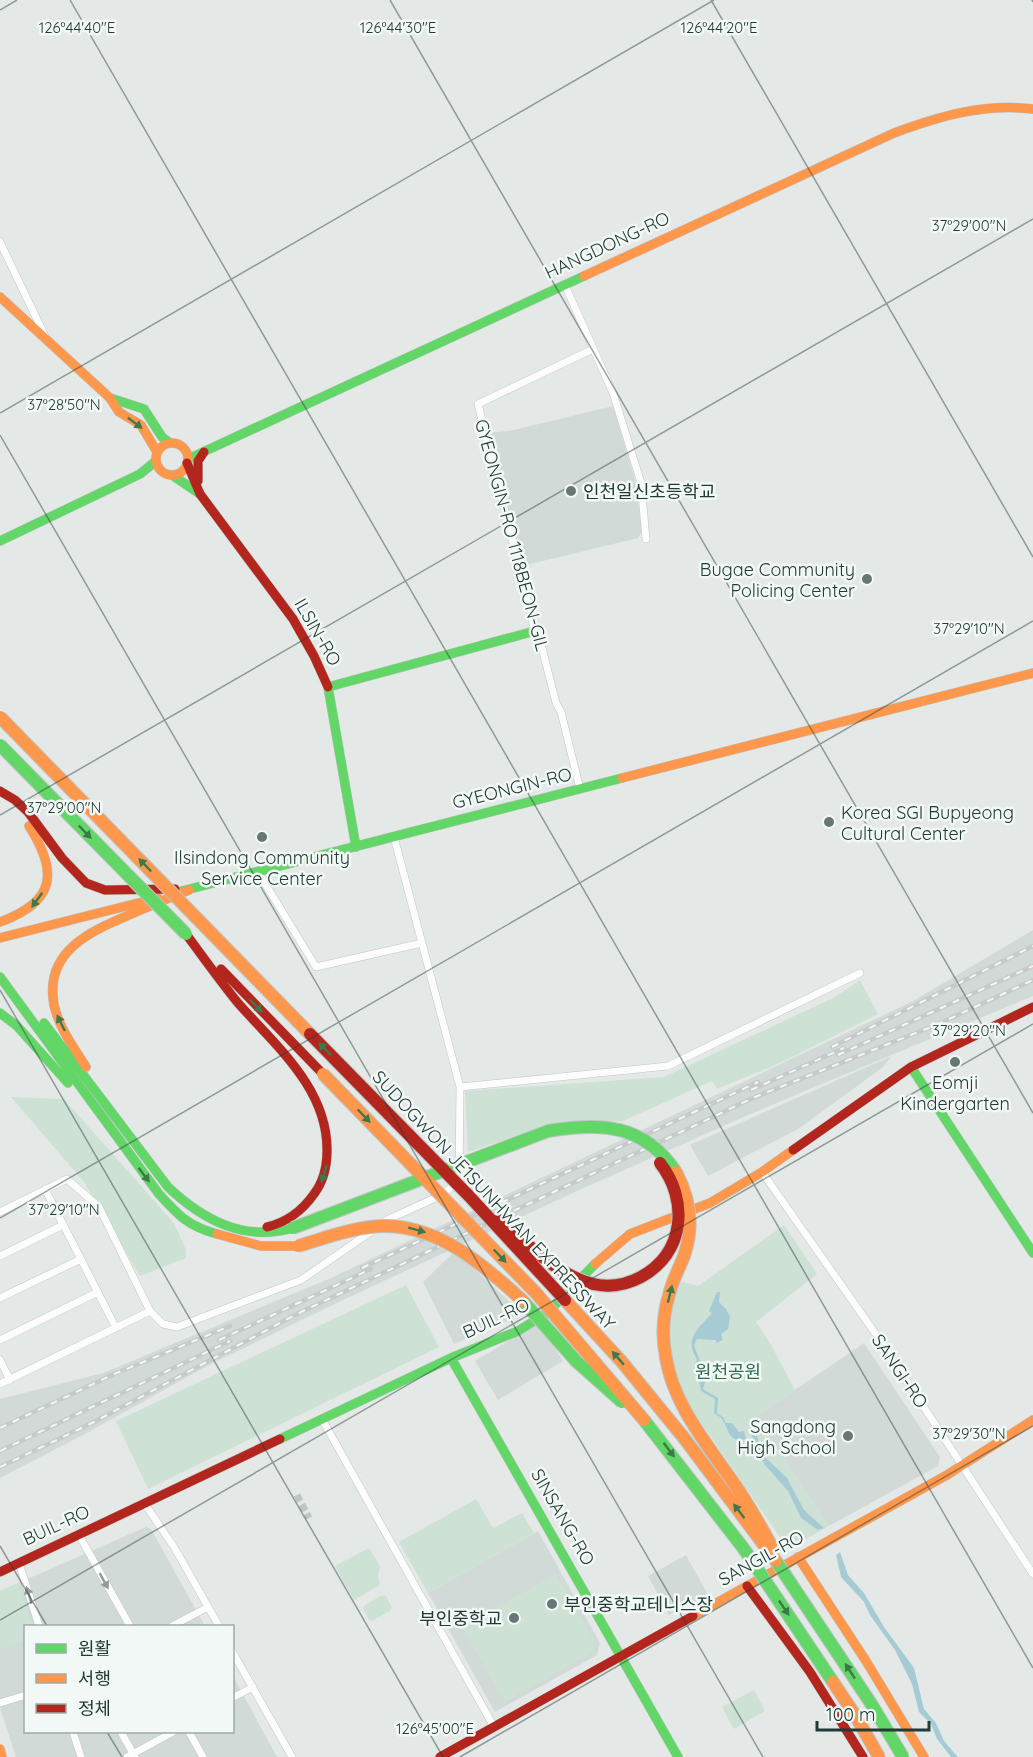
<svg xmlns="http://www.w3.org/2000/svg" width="1033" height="1757" viewBox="0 0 1033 1757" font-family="Quicksand,'Noto Sans KR',sans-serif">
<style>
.built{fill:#d2dad7}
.green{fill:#cee1d5}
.water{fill:#a7cbd5}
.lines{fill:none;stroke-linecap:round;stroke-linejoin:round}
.street-tunnel{stroke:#bdc6c4;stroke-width:7;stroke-dasharray:7 3.5;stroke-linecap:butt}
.street-casing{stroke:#c1c6c4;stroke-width:8}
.fast-casing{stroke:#c0c6c4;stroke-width:10}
.slow-casing{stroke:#c0c6c4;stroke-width:10}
.jam-casing{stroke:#c0c6c4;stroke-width:10}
.street{stroke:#fbfcfb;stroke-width:7}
.fast{stroke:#63d668;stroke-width:9}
.slow{stroke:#ff974d;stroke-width:9}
.jam{stroke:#b3261e;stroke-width:9}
.rail-casing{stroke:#c6cac9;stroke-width:4.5}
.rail{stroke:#f2f8f5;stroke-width:2;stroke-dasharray:7;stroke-linecap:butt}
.fast-bridge-casing{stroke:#bdc5c3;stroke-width:14;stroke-linecap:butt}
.slow-bridge-casing{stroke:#bdc5c3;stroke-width:14;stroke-linecap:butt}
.jam-bridge-casing{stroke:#bdc5c3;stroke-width:14;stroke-linecap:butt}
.fast-bridge{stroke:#63d668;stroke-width:12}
.slow-bridge{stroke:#ff974d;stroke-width:12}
.jam-bridge{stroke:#b3261e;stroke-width:12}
.oneway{fill:#3d794a}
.oneway2{fill:#8f9c98}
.ticks{fill:none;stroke:#233b36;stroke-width:1.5;stroke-opacity:0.45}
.poi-dot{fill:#677874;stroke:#f2f8f5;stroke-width:2}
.labels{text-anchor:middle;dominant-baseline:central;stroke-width:5;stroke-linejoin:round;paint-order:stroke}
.street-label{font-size:18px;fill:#233b36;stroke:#f2f8f5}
.poi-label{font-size:18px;fill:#233b36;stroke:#f2f8f5;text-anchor:start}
.park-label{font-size:18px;fill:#306f4d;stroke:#f2f8f5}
.ticks-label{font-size:15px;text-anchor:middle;fill:#233b36;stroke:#f2f8f5;stroke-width:5;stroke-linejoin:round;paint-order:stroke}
</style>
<rect width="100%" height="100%" fill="#e4e9e7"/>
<path class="built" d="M613 406 636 484 642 531 638 538 522 566 490 433 514 430Z
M1033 930V996L755 1112 577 1191 341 1301 209 1365 83 1435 0 1478V1399L103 1373 331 1278 913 1001Z
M892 1056 882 1068 798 1129 708 1176 690 1145Z
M455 1251 523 1314 454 1344 423 1282Z
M540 1322 563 1361 498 1400 475 1361Z
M864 1343 940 1457 938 1466 829 1526 756 1416Z
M146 1527 151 1529 205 1626H26V1732H232L233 1676 277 1757H16L0 1708V1591Z
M538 1531 600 1643 597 1655 495 1712 428 1593Z
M686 1555 708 1595 669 1615 648 1576Z"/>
<path class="green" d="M860 980 878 1014 778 1064 717 1089 712 1081 623 1121 545 1126 468 1152 465 1091 664 1077 835 997Z
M11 1097 64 1099 174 1223 186 1250V1258L140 1276 84 1182Z
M784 1225 817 1274 756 1322 770 1343 795 1390 756 1416 829 1526 788 1549 687 1402C668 1360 665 1325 679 1281L698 1286Z
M406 1285 439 1347 148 1489 116 1421Z
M476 1499 493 1528 522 1513 534 1533 428 1593 399 1542Z
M369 1548 380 1566 378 1576 380 1585 354 1600 335 1566Z
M556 1574 595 1642 591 1653 505 1702 462 1627Z
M19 1583 33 1626H26L25 1641 0 1649V1591Z
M382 1595 386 1596 392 1607 390 1611 372 1621 369 1620 363 1609 364 1606Z
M754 1690 765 1711 734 1729 722 1707Z"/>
<path class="water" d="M717 1292H720L719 1302 726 1309 730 1317 728 1329 721 1334 723 1340 716 1343V1340L697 1339 694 1345 701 1364 704 1365 702 1375 707 1376 703 1389 718 1398 717 1413 723 1417 726 1423H732L739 1432 744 1431 746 1439C727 1443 730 1430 722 1419 720 1416 716 1415 714 1413L715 1399 701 1391 700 1384 693 1371 697 1359C683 1339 699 1328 712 1313L709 1311Z
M754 1421 759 1429 756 1434 765 1457 787 1478 804 1510 824 1528 818 1530 801 1518 788 1491 765 1465 754 1444 750 1427Z
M840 1552 848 1575 864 1593 884 1627 914 1668 924 1709 936 1723 944 1741 958 1757H951L937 1739 931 1724 919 1712 912 1684 895 1650 870 1615 864 1602 841 1577 836 1555Z"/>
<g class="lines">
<path class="street-tunnel" d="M297 1495 309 1518"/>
<g class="street-casing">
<path id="street" d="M0 242 45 336
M565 285 613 393 641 483 646 539
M580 789 561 712 556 703 540 640 535 631 478 404 593 349
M258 872 316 967 422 943
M460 1087 668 1066 860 973
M762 1172 880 1340 1033 1574
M45 1189 116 1328
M0 1212 67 1179 99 1207 150 1311 163 1324 177 1327 301 1280 389 1219 444 1194 459 1179 460 1087 394 837
M0 1256 63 1225
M0 1298 81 1259
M0 1340 98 1292
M0 1360 10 1380
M0 1384 150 1311
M322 1419 494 1727
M145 1504 174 1547 219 1626
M79 1535 130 1626
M19 1563 39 1626
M172 1626 208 1607
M232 1651 292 1757
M232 1698 253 1687
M0 1703 26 1695
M73 1732 81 1757
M121 1732 135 1757
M189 1732 203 1757
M127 1757 173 1732"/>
</g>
<g class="fast-casing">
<path id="fast" d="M110 398 144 409 162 437 170 443
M188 459 584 276
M172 475 200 494
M0 541 140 474 156 461
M328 687 356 847
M328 687 535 631
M182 891 622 778
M0 977 159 1194C179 1216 188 1226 217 1234
M0 1013 17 1026 68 1083
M44 1023 168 1187C203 1220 244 1242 293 1228
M911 1067 1033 1253
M451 1358 678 1757
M280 1439 451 1358 518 1331 547 1313 595 1264"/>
</g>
<g class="slow-casing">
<path id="slow" d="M584 276 894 133C940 116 984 103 1033 109
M0 297 110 398 119 412 141 425 157 452
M156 459a16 16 0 1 1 32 0a16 16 0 1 1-32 0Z
M622 778 1033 673
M0 922C55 902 59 873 29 826
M0 938 158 898
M86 1067C74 1048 59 1028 54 1005 44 952 89 932 129 915 149 906 169 898 189 890
M217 1234 261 1246H298
M595 1264 630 1234 710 1203 762 1172 793 1150
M798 1557 866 1661 924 1757
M693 1616 947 1475 1033 1420
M0 1749 2 1757"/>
</g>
<g class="jam-casing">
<path id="jam" d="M187 463 200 494 293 619 314 656 328 687
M198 481V461L204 452
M0 791 15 800 28 812 62 858 86 883 105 890 175 889
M186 934C203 957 220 981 238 1003 276 1046 328 1089 327 1151 327 1166 323 1182 314 1194 302 1211 288 1222 267 1227
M221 969 323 1074
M793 1150 911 1067 1033 1007
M0 1572 280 1439
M747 1586 810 1672 863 1757
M440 1757 693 1616"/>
</g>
<use href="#street" class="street"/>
<use href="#fast" class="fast"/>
<use href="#slow" class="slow"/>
<use href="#jam" class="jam"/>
<g class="rail-casing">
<path id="rail" d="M832 1047 1033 946
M838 1055 1033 966
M751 1090 844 1048
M362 1268 758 1082
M219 1340 371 1269
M0 1428 112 1375 230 1326
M0 1451 230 1341
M0 1467 92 1423 295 1315 488 1223 755 1097 936 1025 1033 980"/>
</g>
<use href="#rail" class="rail"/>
<g class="fast-bridge-casing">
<path id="fast-bridge" d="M0 745 186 934
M293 1228 548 1131C601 1122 644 1124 676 1172
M523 1301 576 1361 622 1402
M644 1420 744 1549 833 1682
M776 1561 872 1705 903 1757"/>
</g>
<g class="slow-bridge-casing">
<path id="slow-bridge" d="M0 717 310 1034
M323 1074 536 1293 644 1420
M676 1172C691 1200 694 1227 684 1256 679 1269 672 1281 669 1295 663 1315 662 1338 666 1358 673 1402 703 1439 728 1475 744 1497 758 1521 771 1545
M298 1246C322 1239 345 1230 370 1227 431 1219 481 1262 523 1301
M565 1300 622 1362 684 1438 776 1561
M833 1682 855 1715 879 1757"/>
</g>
<g class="jam-bridge-casing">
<path id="jam-bridge" d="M310 1034 469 1196 565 1300
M499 1220C527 1243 556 1275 593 1284 611 1288 626 1285 641 1277 685 1253 689 1200 660 1163"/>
</g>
<use href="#fast-bridge" class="fast-bridge"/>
<use href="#slow-bridge" class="slow-bridge"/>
<use href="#jam-bridge" class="jam-bridge"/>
</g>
<defs><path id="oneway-solid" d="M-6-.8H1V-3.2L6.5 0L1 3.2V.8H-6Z" transform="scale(1.5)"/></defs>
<g class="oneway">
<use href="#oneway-solid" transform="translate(135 423) rotate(37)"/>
<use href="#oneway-solid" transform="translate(85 832) rotate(46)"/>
<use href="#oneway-solid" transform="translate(145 865) rotate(-134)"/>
<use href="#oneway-solid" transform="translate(37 900) rotate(126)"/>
<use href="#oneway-solid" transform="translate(256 1006) rotate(46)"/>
<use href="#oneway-solid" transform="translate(61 1023) rotate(-116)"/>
<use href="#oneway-solid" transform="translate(325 1049) rotate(-134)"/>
<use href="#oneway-solid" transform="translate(364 1116) rotate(46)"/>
<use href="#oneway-solid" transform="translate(324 1174) rotate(107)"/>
<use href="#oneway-solid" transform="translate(144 1175) rotate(53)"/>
<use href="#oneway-solid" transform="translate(417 1230) rotate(15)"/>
<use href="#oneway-solid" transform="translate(500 1256) rotate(46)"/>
<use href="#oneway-solid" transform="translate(670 1294) rotate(-76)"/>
<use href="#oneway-solid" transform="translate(618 1358) rotate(-131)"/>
<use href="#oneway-solid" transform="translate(669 1450) rotate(53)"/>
<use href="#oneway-solid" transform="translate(739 1511) rotate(-127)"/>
<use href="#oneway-solid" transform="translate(784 1608) rotate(56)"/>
<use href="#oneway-solid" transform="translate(850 1671) rotate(-123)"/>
</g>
<g class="oneway2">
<use href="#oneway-solid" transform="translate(104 1581) rotate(61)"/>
<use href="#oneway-solid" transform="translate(29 1595) rotate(-107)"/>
</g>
<path class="ticks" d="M70 0 1033 1668M390 0 1033 1113M711 0 1033 557M1032 0 1033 2M0 10 17 0M0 413 714 0M0 435 763 1757M0 815 1033 219M0 990 443 1757M0 1218 1033 621M0 1546 47 1626M0 1620 1033 1024M107 1732 122 1757M460 1757 1033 1426"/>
<g class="poi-dot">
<circle cx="571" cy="491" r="6"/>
<circle cx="867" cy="579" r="6"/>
<circle cx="829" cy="822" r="6"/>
<circle cx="262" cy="837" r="6"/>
<circle cx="955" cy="1062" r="6"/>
<circle cx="848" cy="1436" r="6"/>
<circle cx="552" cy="1604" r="6"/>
<circle cx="514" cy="1618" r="6"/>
</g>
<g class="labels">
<g class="street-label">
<text transform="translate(607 245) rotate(-25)">HANGDONG-RO</text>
<text transform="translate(512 535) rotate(75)">GYEONGIN-RO 1118BEON-GIL</text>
<text transform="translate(318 632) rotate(60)">ILSIN-RO</text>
<text transform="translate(512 788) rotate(-14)">GYEONGIN-RO</text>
<text transform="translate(494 1200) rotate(47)">SUDOGWON JE1SUNHWAN EXPRESSWAY</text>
<text transform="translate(496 1318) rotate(-25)">BUIL-RO</text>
<text transform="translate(900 1371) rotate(56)">SANGI-RO</text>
<text transform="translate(563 1517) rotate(60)">SINSANG-RO</text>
<text transform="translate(56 1525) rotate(-25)">BUIL-RO</text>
<text transform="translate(761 1558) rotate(-29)">SANGIL-RO</text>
</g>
<g class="poi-label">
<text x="583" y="491">인천일신초등학교</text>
<text x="855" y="569" text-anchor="end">Bugae Community<tspan x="855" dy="21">Policing Center</tspan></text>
<text x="841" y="812">Korea SGI Bupyeong<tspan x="841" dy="21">Cultural Center</tspan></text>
<text x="262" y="857" text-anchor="middle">Ilsindong Community<tspan x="262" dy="21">Service Center</tspan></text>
<text x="955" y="1082" text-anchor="middle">Eomji<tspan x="955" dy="21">Kindergarten</tspan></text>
<text x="836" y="1426" text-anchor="end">Sangdong<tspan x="836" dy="21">High School</tspan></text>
<text x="564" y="1604">부인중학교테니스장</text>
<text x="502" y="1618" text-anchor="end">부인중학교</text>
</g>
<g class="park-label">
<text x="728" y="1371">원천공원</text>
</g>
</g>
<g class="ticks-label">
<text x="77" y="33">126°44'40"E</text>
<text x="398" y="33">126°44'30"E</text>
<text x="719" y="33">126°44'20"E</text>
<text x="969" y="231">37°29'00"N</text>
<text x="64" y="410">37°28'50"N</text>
<text x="969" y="634">37°29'10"N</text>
<text x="64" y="813">37°29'00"N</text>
<text x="969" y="1036">37°29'20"N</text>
<text x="64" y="1215">37°29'10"N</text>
<text x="969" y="1439">37°29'30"N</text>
<text x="435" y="1734">126°45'00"E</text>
</g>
<rect x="24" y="1625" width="210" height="108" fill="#f2f8f5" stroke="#9faca9" stroke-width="1.5"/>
<rect x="36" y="1644" width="30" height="9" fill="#63d668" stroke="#9faca9" stroke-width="1.5"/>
<text x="78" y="1655" font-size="18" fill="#233b36">원활</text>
<rect x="36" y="1674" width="30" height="9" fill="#ff974d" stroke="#9faca9" stroke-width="1.5"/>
<text x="78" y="1685" font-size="18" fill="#233b36">서행</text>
<rect x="36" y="1704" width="30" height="9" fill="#b3261e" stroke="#9faca9" stroke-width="1.5"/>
<text x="78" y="1715" font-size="18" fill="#233b36">정체</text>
<path d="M817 1721v9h112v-9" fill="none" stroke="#233b36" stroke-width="3"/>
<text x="826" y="1721" font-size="18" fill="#233b36" stroke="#f2f8f5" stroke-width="4.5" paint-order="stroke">100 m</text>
</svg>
